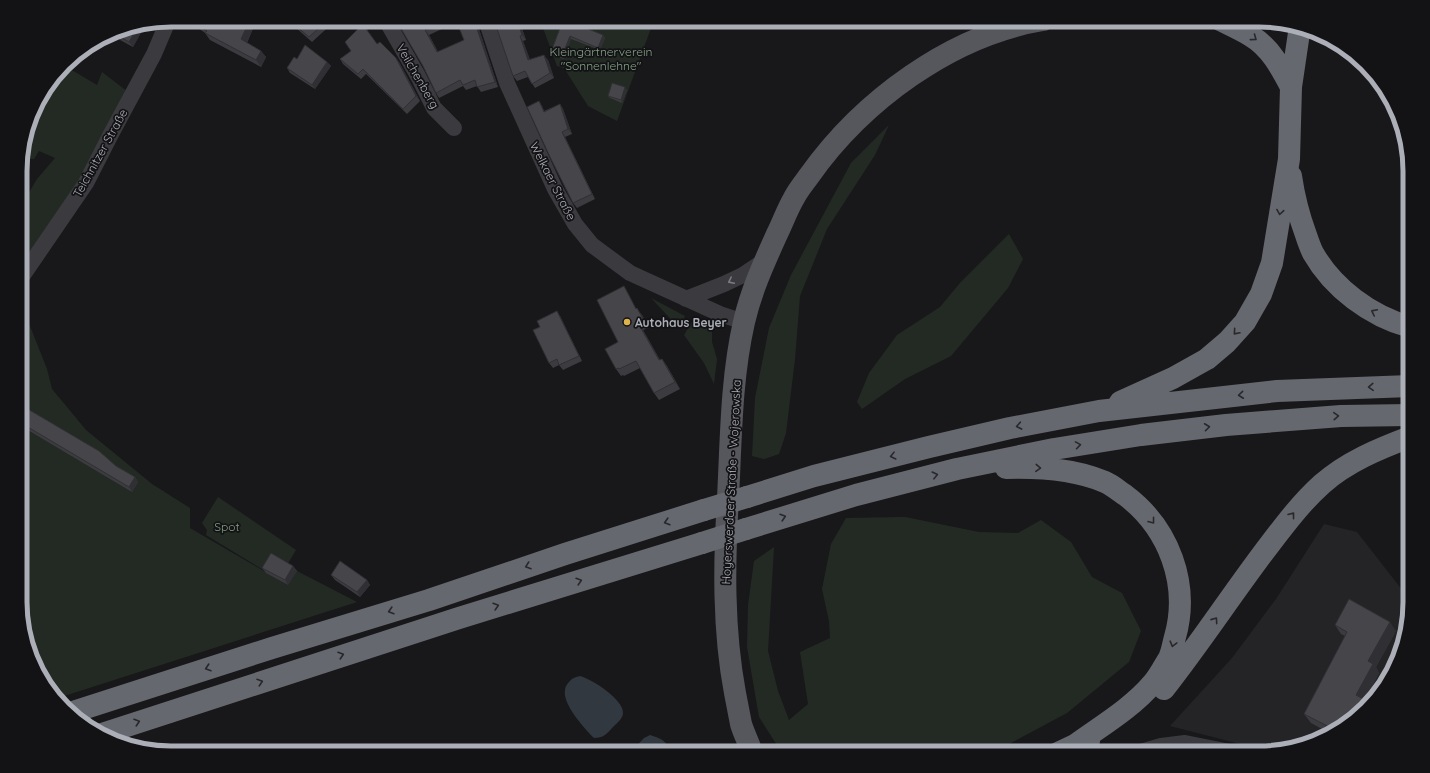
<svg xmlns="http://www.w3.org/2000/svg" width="1430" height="773" viewBox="0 0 1430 773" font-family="Quicksand,sans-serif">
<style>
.built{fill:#242427}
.green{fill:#232a24}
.water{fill:#31383f}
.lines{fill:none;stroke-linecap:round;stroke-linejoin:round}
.minor{stroke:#3a3a3f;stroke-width:16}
.primary{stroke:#56575d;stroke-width:22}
.motorway{stroke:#66686f;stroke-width:22}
.motorway-bridge{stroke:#66686f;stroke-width:22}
.wall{fill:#3b3b40;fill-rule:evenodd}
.shaded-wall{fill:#303034}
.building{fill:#45454a;stroke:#303034}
.oneway{stroke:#28282c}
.oneway2{stroke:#797a82}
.poi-dot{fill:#dfb34b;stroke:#131315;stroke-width:1.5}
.labels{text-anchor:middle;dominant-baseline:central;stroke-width:3.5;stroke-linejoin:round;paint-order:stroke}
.park-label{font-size:12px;fill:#85a188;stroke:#131315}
.street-label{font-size:12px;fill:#acafb8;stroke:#131315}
.poi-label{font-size:12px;font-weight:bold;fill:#acafb8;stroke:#131315;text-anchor:start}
.rim{fill:none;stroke:#acafb8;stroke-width:5}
</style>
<rect width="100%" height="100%" fill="#18181a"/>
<path class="built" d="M1324 524 1357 532 1410 600V612L1390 677 1366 709 1335 733 1271 752 1170 726 1232 658 1276 599Z"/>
<path class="green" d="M540 20H654L617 121 588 106 564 68 557 66Z
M65 66 97 85 102 72 132 95 21 278V206L37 179 55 158 39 151 34 159H21V151L36 104Z
M889 125 875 155 827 229 800 296 795 359 786 433 779 454 764 459 752 456 755 398 769 328 791 275 851 163Z
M1009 234 1023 259 1008 288 951 356 905 379 862 409 857 402 869 373 897 335 940 307 960 283Z
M651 298 685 316 679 328Z
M21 307 30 326 47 369 52 389 86 430 152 484 190 508V528L288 585 297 571 357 602 58 698 45 686 21 622Z
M693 320 712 330V342L717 359 714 384 704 363 684 335Z
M218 497 296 550 287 565 265 571 206 535 207 530 202 523Z
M905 517 979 532 1018 533 1041 520 1071 542 1092 577 1122 593 1141 631 1129 662 1067 713 992 753H782L759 717 747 647 748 605 754 561 774 547 768 651 778 691 789 720 808 704 800 652 830 638 829 621 822 589 831 544 846 518Z"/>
<path class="water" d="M580 676C592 679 624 700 623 713 623 719 616 724 612 728 607 734 603 738 594 738 585 729 562 704 565 690 565 687 567 684 569 682 572 678 576 677 580 676Z
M650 735C662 739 667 741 671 753H630L644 738Z"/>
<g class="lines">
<path class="minor" d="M386 20 418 76 434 108 454 128
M486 20 507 83 555 189 575 224 592 245 630 273 720 314 744 322
M21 278 86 183 111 134 154 54 168 21
M686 299 724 284 743 275 764 261
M1137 753 1161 746 1185 743 1235 753"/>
<path class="primary" d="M752 753C749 743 744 734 741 724 739 714 737 703 735 693 723 629 724 563 728 498 731 440 731 379 744 322 751 291 764 263 777 234 783 222 787 210 794 198 798 190 804 183 809 176 862 101 951 35 1043 20"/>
<path class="motorway" d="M1220 20C1230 25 1241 30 1251 36 1270 47 1281 68 1291 87
M1291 176C1294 197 1299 216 1306 235 1308 241 1310 247 1313 253 1333 288 1370 316 1410 327
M1120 402 1173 378 1207 359 1227 342 1245 322 1261 294 1272 263 1289 159 1291 87 1300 26
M1006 468C1040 467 1074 469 1105 482 1112 485 1119 491 1125 495 1169 528 1190 584 1175 637 1173 644 1172 652 1169 658 1164 666 1159 676 1153 683 1132 708 1101 726 1075 745
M747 497 814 476 929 447 1010 428 1099 411 1277 391 1410 386
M746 529 856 495 957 469 1054 449 1141 435 1226 425 1341 416 1410 415
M1164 689C1201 642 1234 591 1270 544 1286 523 1302 502 1322 484 1347 462 1378 449 1410 437
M73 712 272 648 429 600 565 554 704 510
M99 735 459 618 702 543
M1058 753 1075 745 1089 741"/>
<path class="motorway-bridge" d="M704 510 747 497
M702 543 746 529"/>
</g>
<path class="wall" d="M191 20H252L255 24 247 43 261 51 266 57 261 67 210 40 205 33 194 25Z
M287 20H336L312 42Z
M354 20H377V22L367 30 377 44 399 62 420 101 407 114 366 74 361 79 343 64 340 59 351 51 360 27Z
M396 20H477V23L498 87 481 92 477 86 466 90 463 86 439 98 436 93 423 66ZM457 22 464 40 438 52 429 35Z
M494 20H519L526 40 523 41 530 60H548L554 78 535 88 528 77 517 81 513 76Z
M563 20 603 35 605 38 600 50 571 39 564 59 552 55 551 52Z
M638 20H649L647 24Z
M140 26 143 29 133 47 120 40 117 35 119 30Z
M297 59 327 62 331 66 315 89 290 73 287 68Z
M627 90 622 103 610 98 608 96Z
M539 101 542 106 544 111 560 104 563 109 572 134 565 137 595 199 577 208 573 203Z
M628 293 636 309 642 315 649 328 643 330 660 360 662 359 667 366 680 389 659 400 654 393 640 368 624 376 623 375 621 376 616 369 618 342Z
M560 316 582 361 563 370 559 365 553 368 549 363 540 327Z
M21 405 116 466 135 477 138 482 132 492 21 426Z
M293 566 297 571 288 585 266 573 262 568Z
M331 575 367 580 370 585 360 597 335 580Z
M1335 625 1396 631 1376 667 1379 673 1365 700 1366 709 1335 733 1331 734 1311 723 1304 714 1345 636 1341 634Z"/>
<path class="shaded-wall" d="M250 20H252L255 24 245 46 241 39Z
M474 20H477V23L498 87 495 82Z
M517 20H519L526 40 522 35Z
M646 20H649L647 24 645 21Z
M140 26 143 29 133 47 129 42 138 27Z
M425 30 429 35 441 57 437 52Z
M603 35 605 38 600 50 598 48Z
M520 36 523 41 532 65 528 60Z
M570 36 571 39 564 59 562 56Z
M261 51 266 57 261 67 256 60Z
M78 53 75 59 73 56Z
M544 55 548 60 554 78 550 73Z
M396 58 399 62 420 101 416 96Z
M327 62 331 66 315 89 312 85Z
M625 87 627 90 622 103 621 100Z
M539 101 542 106 547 117 544 112Z
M560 104 563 109 572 134 568 129Z
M562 132 565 137 595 199 592 194Z
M637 308 642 315 649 328 644 321Z
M557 311 560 316 582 361 579 356Z
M638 323 643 330 664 367 659 360Z
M662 359 667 366 680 389 675 382Z
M135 477 138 482 132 492 129 487Z
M293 566 297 571 288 585 285 580Z
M367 580 370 585 360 597 357 592Z
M1390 622 1396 631 1376 667 1379 673 1363 704 1356 695 1368 661Z
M1367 701 1369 704 1366 709 1361 713Z"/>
<path class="building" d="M192 20H250L241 39 261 51 256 60 205 33 207 31Z
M289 20H328L309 37Z
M355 20H371L364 26 377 44 380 42 396 58 416 96 403 109 363 69 358 74 340 59 351 51 345 42 360 27Z
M396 20H447L425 30 437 52 464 40 456 20H474L495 82 477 87 475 80 463 85 460 80 436 93 423 66Z
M494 20H517L522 35 520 36 528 60 544 55 550 73 532 84 525 71 513 76Z
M563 20H567L603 35 598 48 570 36 562 56 551 52Z
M138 27 129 42 117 35 119 30Z
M305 45 327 62 312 85 287 68 294 57 297 59Z
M612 83 625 87 621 100 608 96Z
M539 101 544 112 560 104 568 129 562 132 592 194 573 203 550 157 527 107Z
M624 286 636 309 637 308 644 321 638 323 659 360 662 359 675 382 654 393 636 361 619 369V368L616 369 605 349 618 342 597 300Z
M557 311 579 356 559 365 557 359 549 363 533 330 540 327 537 321Z
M21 405 99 451 116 466 135 477 129 487 21 423Z
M271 553 293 566 285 580 262 568Z
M340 561 367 580 357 592 331 575Z
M1349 599 1390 622 1368 661 1373 664 1356 695 1367 701 1361 713 1337 731 1304 714 1347 632 1335 625Z"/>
<defs><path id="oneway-chevron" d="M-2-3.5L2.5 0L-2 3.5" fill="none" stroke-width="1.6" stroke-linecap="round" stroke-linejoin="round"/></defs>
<g class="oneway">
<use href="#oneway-chevron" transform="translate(1254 38) rotate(36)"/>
<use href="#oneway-chevron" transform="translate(1280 212) rotate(99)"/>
<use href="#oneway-chevron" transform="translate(1374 312) rotate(-154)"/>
<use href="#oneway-chevron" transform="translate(1236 332) rotate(131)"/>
<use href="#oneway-chevron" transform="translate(1371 387) rotate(177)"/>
<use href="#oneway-chevron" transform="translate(1241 395) rotate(174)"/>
<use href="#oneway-chevron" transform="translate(1336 416) rotate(-4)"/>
<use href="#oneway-chevron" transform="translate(1019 426) rotate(169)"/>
<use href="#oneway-chevron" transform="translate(1207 427) rotate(-7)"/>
<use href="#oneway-chevron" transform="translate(1078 445) rotate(-9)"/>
<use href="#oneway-chevron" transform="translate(893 456) rotate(166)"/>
<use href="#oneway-chevron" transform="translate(1038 468) rotate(3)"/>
<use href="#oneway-chevron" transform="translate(935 475) rotate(-14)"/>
<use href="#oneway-chevron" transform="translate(1292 515) rotate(-52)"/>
<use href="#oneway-chevron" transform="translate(783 517) rotate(-17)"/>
<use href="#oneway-chevron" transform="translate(1152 521) rotate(52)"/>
<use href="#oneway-chevron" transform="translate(667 522) rotate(163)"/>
<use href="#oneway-chevron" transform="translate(528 566) rotate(161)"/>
<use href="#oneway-chevron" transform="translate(579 581) rotate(-17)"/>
<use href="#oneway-chevron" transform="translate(496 606) rotate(-17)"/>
<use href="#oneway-chevron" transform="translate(391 611) rotate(163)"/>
<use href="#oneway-chevron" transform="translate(1215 620) rotate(-55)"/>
<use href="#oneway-chevron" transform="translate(1173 644) rotate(105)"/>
<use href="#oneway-chevron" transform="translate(341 655) rotate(-18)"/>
<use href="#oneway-chevron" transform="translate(208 668) rotate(162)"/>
<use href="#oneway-chevron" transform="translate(260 682) rotate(-18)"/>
<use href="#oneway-chevron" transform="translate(137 722) rotate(-18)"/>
</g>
<use class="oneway2" href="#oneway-chevron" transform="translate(731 281) rotate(153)"/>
<circle class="poi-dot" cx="627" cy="322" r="4"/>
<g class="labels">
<g class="park-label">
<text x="601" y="51">Kleingärtnerverein<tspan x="601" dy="14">"Sonnenlehne"</tspan></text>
<text x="227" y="526">Spot</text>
</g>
<g class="street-label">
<text transform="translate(418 76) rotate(60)">Veilchenberg</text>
<text transform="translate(100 153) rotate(-61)">Teichnitzer Straße</text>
<text transform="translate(553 181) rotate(63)">Welkaer Straße</text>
<text transform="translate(731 482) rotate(-87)">Hoyerswerdaer Straße - Wojerowska</text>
</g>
<g class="poi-label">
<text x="635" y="322">Autohaus Beyer</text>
</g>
</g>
<path d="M0 0H1430V773H0ZM171 27H1259A144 144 0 0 1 1403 171V602A144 144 0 0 1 1259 746H171A144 144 0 0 1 27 602V171A144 144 0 0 1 171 27Z" fill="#131315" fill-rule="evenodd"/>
<path class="rim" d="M171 27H1259A144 144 0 0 1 1403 171V602A144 144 0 0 1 1259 746H171A144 144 0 0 1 27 602V171A144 144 0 0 1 171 27Z"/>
</svg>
